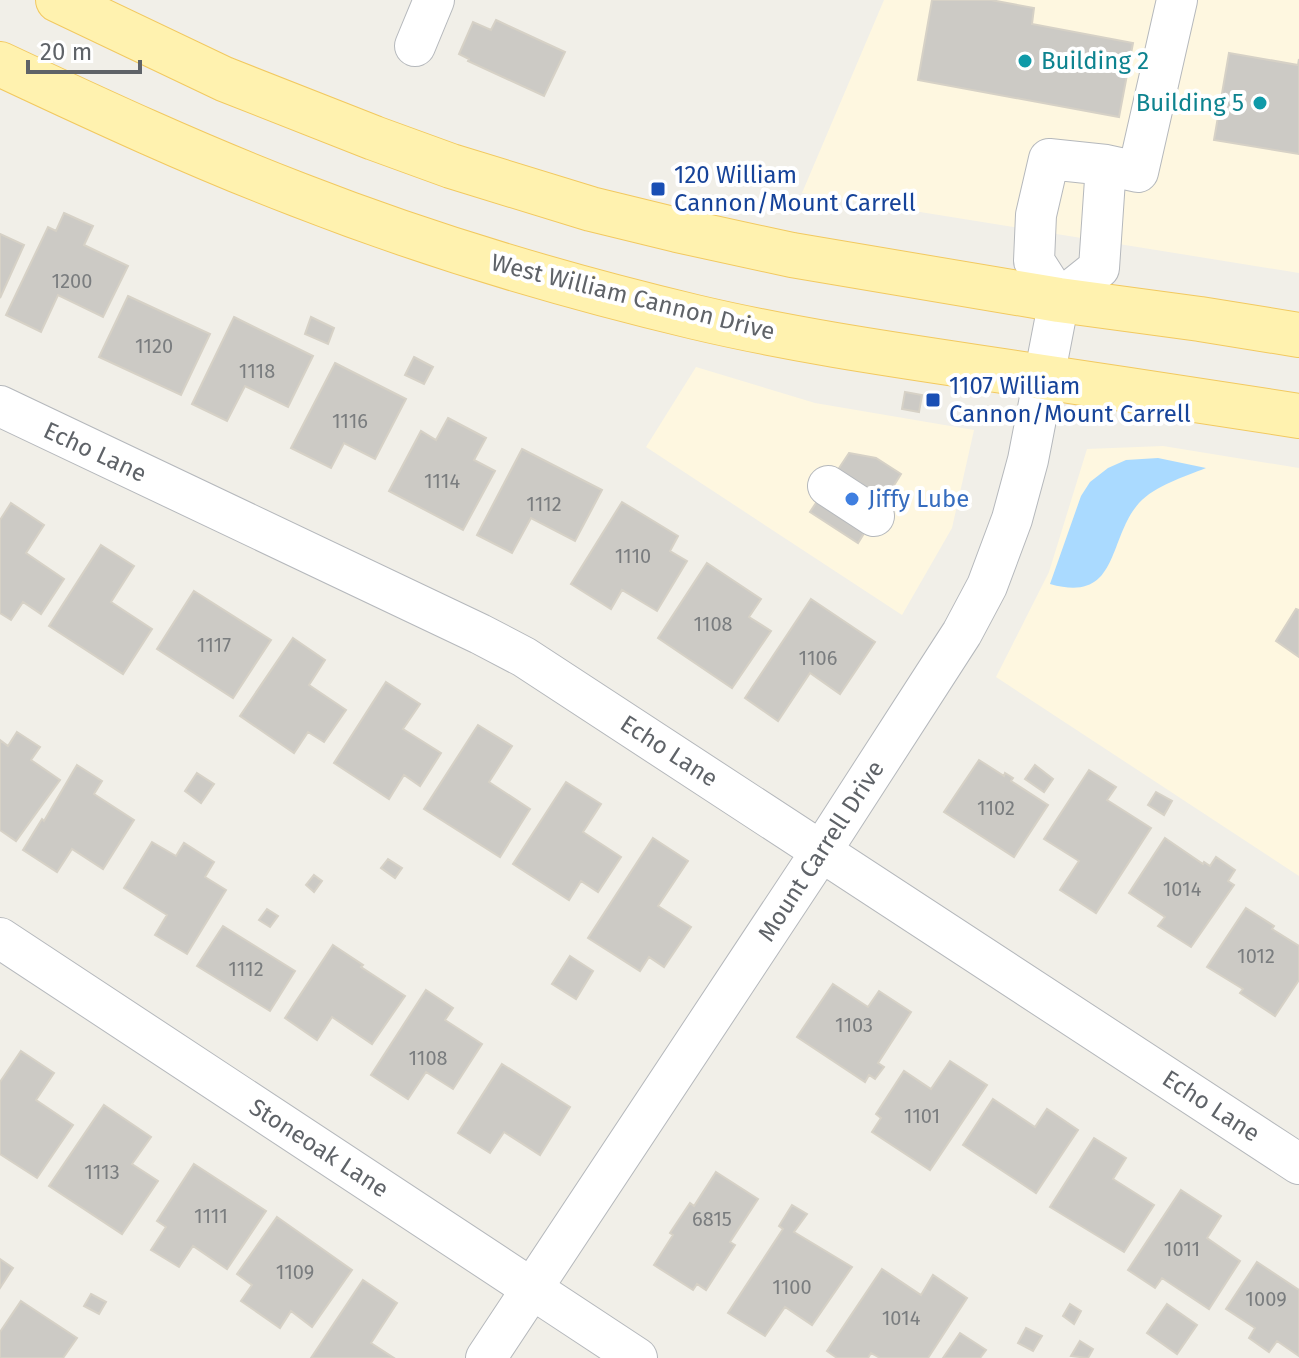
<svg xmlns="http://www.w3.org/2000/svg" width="1299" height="1358" viewBox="0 0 1299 1358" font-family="'Fira Sans',sans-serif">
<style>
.commercial{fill:#fef7e0}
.water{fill:#aadaff}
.building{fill:#cccac5;stroke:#d6d1c6;stroke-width:2}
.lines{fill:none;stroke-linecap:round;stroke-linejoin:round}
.minor-casing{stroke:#b5b8bc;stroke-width:42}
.major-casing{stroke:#f2c960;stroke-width:46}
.minor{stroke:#fff;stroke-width:40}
.major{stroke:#fff2af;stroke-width:44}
.culture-dot{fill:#0f9aa8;stroke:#fff;stroke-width:3}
.transit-dot{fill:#1a4fb4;stroke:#fff;stroke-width:3}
.shop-dot{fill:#3f7fe0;stroke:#fff;stroke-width:3}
.labels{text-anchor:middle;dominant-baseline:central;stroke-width:8;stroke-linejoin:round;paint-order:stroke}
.number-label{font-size:20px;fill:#7a7d7f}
.culture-label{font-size:24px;fill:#0d838f;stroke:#fff;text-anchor:start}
.transit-label{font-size:24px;fill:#164399;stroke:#fff;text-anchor:start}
.street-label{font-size:24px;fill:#5f6368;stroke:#fff}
.shop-label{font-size:24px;fill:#366cbe;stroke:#fff;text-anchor:start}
</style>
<rect width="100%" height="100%" fill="#f1efe8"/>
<path class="commercial" d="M884 0H1299V273L802 193Z
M696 367 815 403 974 430 952 528 902 615 646 447Z
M1163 446 1299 468V876L996 677 1049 572 1087 449Z"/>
<path class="water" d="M1158 458 1206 468C1184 477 1156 485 1139 503 1107 539 1120 604 1050 584L1081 496 1090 482 1108 468 1126 460Z"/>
<path class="building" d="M932 0H991L1034 8 1032 24 1133 43 1119 117 918 80Z
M496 20 565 52 544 96 468 61 469 59 459 54 473 22 491 30Z
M1229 53 1298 65 1299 59V154L1214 140Z
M64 213 93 226 84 245 128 266 103 317 58 295 41 332 6 315 48 227 56 231Z
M0 234 24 245 0 298Z
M128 296 210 334 181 395 99 357Z
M234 317 313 356 288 407 245 386 227 421 192 404Z
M311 317 334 328 328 344 305 334Z
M414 357 433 367 424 384 405 375Z
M335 363 406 399 375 459 344 443 331 468 291 448Z
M905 392 922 395 919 412 902 409Z
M448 418 486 438 474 460 495 471 463 530 389 491 421 431 436 440Z
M522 449 602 490 575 541 531 518 512 553 477 535Z
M849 453 876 458 901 474 858 543 810 512Z
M622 502 678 536 670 551 687 561 657 611 622 590 611 609 571 584Z
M11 503 44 525 26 553 64 579 41 614 23 602 11 620 0 613V520Z
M101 545 134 566 111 602 152 629 123 674 49 626Z
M707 563 761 599 749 617 771 631 732 688 658 638Z
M194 591 271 640 233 698 157 649Z
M811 599 875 642 840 694 810 673 778 721 745 698Z
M1296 609 1299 610V657L1276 641Z
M293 638 325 660 309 685 346 710 324 742 308 732 294 753 240 716Z
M386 682 420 704 403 729 441 753 420 786 404 775 389 799 334 763Z
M478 725 512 746 489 782 530 809 500 857 424 809Z
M17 732 40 747 31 760 60 780 16 841 0 830V740L8 746Z
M979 760 1004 776 1005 773 1013 778 1011 781 1048 805 1014 857 944 812Z
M77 765 102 781 94 794 134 820 103 869 72 849 57 872 23 850 42 819 44 821Z
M1035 765 1053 779 1044 792 1025 779Z
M1089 770 1116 787 1107 800 1151 828 1096 913 1060 890 1079 861 1044 839Z
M197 773 214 784 201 803 185 791Z
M566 782 601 804 583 832 621 857 598 892 581 881 569 900 513 864Z
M1156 792 1172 801 1164 815 1148 805Z
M653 838 688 861 658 906 691 927 664 967 649 957 640 971 588 938Z
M1165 838 1203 864 1204 862 1210 866 1216 857 1235 870 1228 881 1234 885 1191 947 1158 926 1165 917 1129 893Z
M152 842 176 856 184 843 214 862 205 877 226 890 187 954 155 935 167 915 124 888Z
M388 859 402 868 395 878 381 868Z
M314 875 322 881 314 892 306 885Z
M1246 908 1274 926 1272 929 1299 946V980L1275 1016 1240 993 1243 989 1207 967Z
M267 909 278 916 270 927 259 920Z
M223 926 295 971 270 1011 197 966Z
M333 945 363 965 361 967 405 996 372 1044 332 1017 317 1040 285 1018Z
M570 956 593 971 576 999 552 984Z
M833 984 868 1007 879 991 911 1012 878 1063 884 1067 875 1079 869 1075 865 1082 797 1037Z
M426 990 453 1008 445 1020 482 1044 453 1089 426 1072 408 1099 371 1075Z
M21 1051 54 1073 36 1100 73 1125 37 1178 0 1154V1082Z
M950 1061 987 1085 930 1170 872 1132 881 1118 876 1114 904 1071 931 1089Z
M502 1064 570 1107 540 1155 504 1132 490 1153 458 1133Z
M993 1099 1035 1127 1047 1109 1078 1130 1036 1193 963 1145Z
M104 1105 151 1137 132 1164 158 1181 122 1234 49 1186Z
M1094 1138 1126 1158 1113 1179 1154 1205 1124 1252 1050 1207Z
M194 1164 266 1211 227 1269 193 1246 179 1267 151 1250 166 1227 157 1221Z
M716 1172 758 1199 730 1242 735 1245 706 1290 697 1284 693 1290 654 1265 673 1235 670 1233 690 1203 694 1206Z
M1181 1190 1221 1216 1207 1238 1240 1261 1209 1309 1162 1278 1155 1288 1128 1270Z
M792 1205 807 1214 794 1232 852 1267 812 1325 785 1307 765 1336 728 1313 783 1229 779 1226Z
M277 1217 352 1270 312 1327 291 1311 280 1328 241 1301 252 1285 237 1274Z
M0 1259 13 1268 0 1288Z
M1257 1262 1299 1290V1356L1277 1341 1269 1352 1249 1338 1255 1328 1226 1309Z
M882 1269 921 1295 933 1275 967 1298 928 1358H880L871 1353 868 1358H837L827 1351Z
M363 1280 397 1303 371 1343 394 1358H311Z
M91 1294 106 1302 99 1314 84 1306Z
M21 1301 77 1338 63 1358H0V1332Z
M1070 1304 1081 1311 1074 1324 1063 1316Z
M1167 1304 1197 1325 1177 1354 1147 1333Z
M1026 1328 1042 1336 1033 1351 1018 1343Z
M960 1333 986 1350 980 1358H943Z
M1080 1341 1093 1349 1088 1358 1071 1356Z"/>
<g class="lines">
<g class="minor-casing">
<path id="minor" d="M415 46 434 0
M1059 300 1034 261 1036 215 1049 159 1106 165 1138 172 1177 0
M1059 300 1099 268 1106 165
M0 406 480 634 524 657 1299 1164
M828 486 874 516
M0 938 637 1358
M486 1358 822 850 962 633 987 586 1012 519 1028 460 1059 300"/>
</g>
<g class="major-casing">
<path id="major" d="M58 0 224 79 374 138 451 166 591 209 677 230 792 255 1059 300 1200 319 1299 335
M0 64C98 110 197 156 299 195 427 245 561 285 695 317 788 339 882 353 976 367 1084 383 1191 399 1299 416"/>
</g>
<use href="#minor" class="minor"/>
<use href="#major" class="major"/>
</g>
<g class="culture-dot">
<circle cx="1025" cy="61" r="8"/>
<circle cx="1260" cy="103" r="8"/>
</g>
<g class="transit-dot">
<rect x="650" y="181" width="16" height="16" rx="4"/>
<rect x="925" y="392" width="16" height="16" rx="4"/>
</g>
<circle class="shop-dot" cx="852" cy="499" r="8"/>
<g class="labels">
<g class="number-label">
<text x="72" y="281">1200</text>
<text x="154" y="346">1120</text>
<text x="257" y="371">1118</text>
<text x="350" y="421">1116</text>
<text x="442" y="481">1114</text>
<text x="544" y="504">1112</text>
<text x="633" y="556">1110</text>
<text x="713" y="624">1108</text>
<text x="214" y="645">1117</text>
<text x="818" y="658">1106</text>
<text x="996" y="808">1102</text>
<text x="1182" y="889">1014</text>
<text x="1256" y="956">1012</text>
<text x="246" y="969">1112</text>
<text x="854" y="1025">1103</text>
<text x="428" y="1058">1108</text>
<text x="922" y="1116">1101</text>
<text x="102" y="1172">1113</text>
<text x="211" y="1216">1111</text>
<text x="712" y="1219">6815</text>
<text x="1182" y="1249">1011</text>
<text x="295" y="1272">1109</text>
<text x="792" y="1287">1100</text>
<text x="1266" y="1299">1009</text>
<text x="901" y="1318">1014</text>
</g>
<g class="culture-label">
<text x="1041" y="61">Building 2</text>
<text x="1244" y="103" text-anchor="end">Building 5</text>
</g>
<g class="transit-label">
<text x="674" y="175">120 William<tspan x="674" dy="28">Cannon/Mount Carrell</tspan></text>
<text x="949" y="386">1107 William<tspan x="949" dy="28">Cannon/Mount Carrell</tspan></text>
</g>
<g class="street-label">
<text transform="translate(633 297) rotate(14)">West William Cannon Drive</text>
<text transform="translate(95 452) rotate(25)">Echo Lane</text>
<text transform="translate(669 751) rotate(33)">Echo Lane</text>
<text transform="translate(821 851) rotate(-57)">Mount Carrell Drive</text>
<text transform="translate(1211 1106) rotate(33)">Echo Lane</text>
<text transform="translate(319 1148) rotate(33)">Stoneoak Lane</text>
</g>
<g class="shop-label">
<text x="868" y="499">Jiffy Lube</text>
</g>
</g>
<path d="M28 60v12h112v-12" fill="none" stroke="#5f6368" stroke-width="4"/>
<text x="40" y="60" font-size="24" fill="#5f6368" stroke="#ffffff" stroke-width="6" paint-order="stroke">20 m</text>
</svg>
